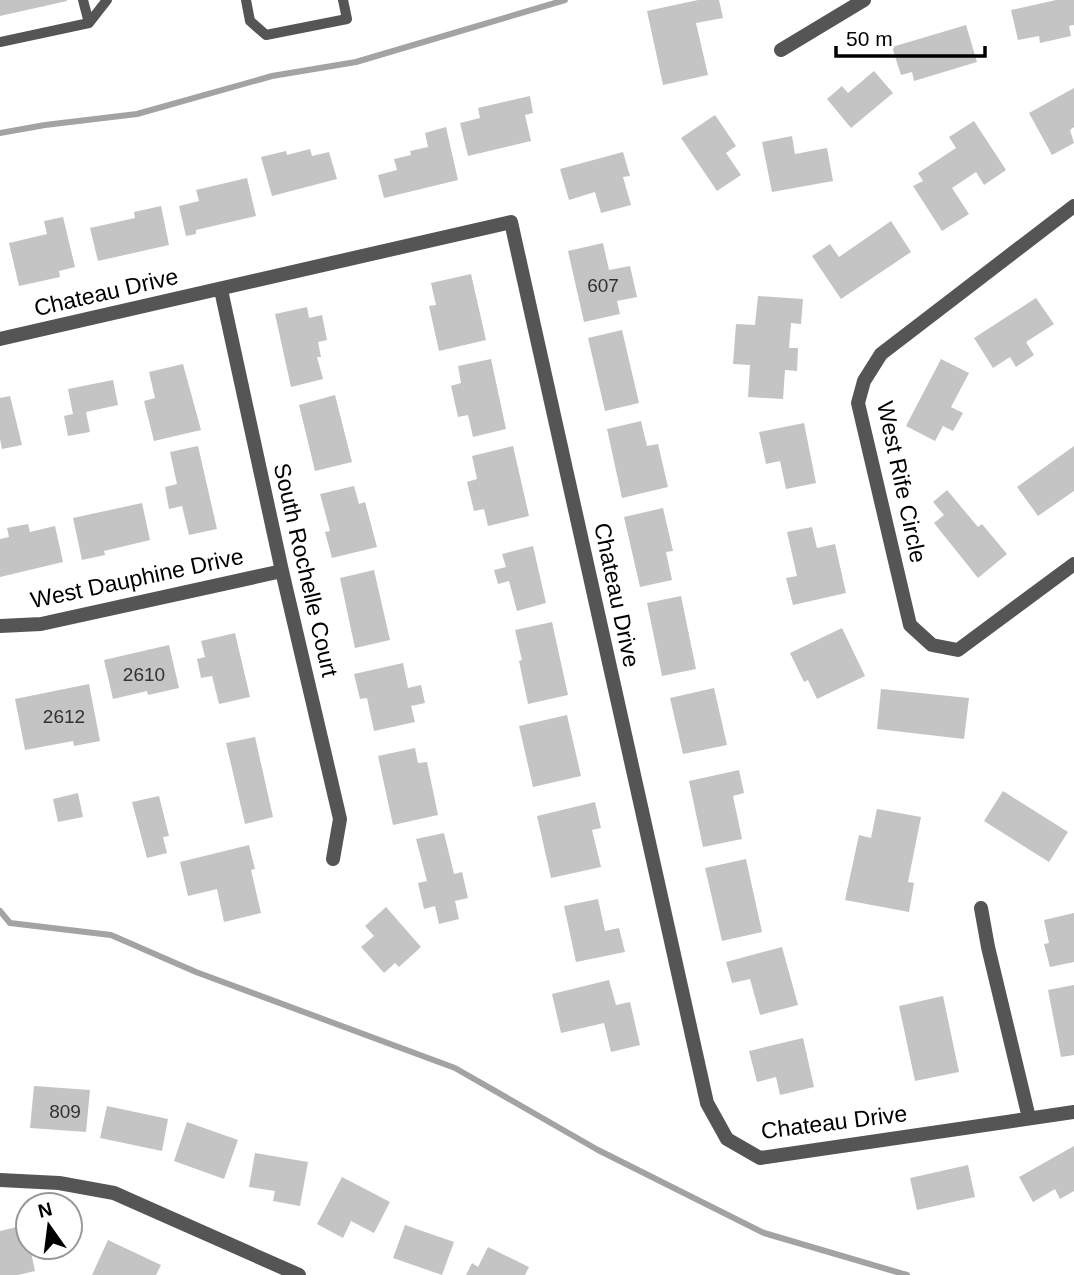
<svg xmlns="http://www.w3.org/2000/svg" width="1074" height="1275" viewBox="0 0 1074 1275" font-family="Helvetica,sans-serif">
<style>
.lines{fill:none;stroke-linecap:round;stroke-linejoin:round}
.stream{stroke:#a3a3a3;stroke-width:6}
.building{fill:#c4c4c4}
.lane{stroke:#555;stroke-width:10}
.street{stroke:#555;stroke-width:14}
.labels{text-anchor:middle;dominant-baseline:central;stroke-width:7;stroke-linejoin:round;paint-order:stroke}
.number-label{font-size:19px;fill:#313131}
.street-label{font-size:23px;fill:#000;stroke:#fff}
</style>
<rect width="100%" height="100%" fill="#fff"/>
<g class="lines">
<path class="stream" d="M0 133 45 125 137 114 272 76 356 62 565 0
M0 911 10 923 111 935 196 972 455 1068 598 1150 764 1233 907 1275"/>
</g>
<path class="building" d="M0 0H67V1L0 16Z
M698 0H719L723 18 696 23 708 75 663 85 647 11Z
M1056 0H1074V25L1069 26 1071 36 1040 43 1039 36 1018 40 1011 10Z
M966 25 977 62 914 81 912 72 901 75 892 47Z
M874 71 893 93 851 128 827 99 842 86 848 93Z
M1074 88V127L1070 130 1074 143 1052 155 1029 113Z
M530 96 533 113 525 115 531 141 468 156 460 123 480 118 478 108Z
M715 115 736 146 726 153 741 175 717 191 681 138Z
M974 121 1006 170 984 185 976 172 952 188 969 214 942 231 913 186 923 181 918 173 956 148 949 137Z
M446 127 458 180 384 198 378 175 397 170 394 159 411 155 410 151 428 147 425 133Z
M792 136 795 154 827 148 833 181 772 192 762 142Z
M310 149 312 156 329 152 337 179 272 196 261 157 286 151 287 155Z
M623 152 630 176 623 177 631 205 601 213 595 192 569 200 560 169Z
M247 178 256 216 196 230V234L186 236 179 206 199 201 196 190Z
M161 206 169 245 98 261 90 228 135 218 134 212Z
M63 217 75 267 59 271 60 277 19 286 9 243 47 234 44 221Z
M891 221 911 252 841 299 812 256 830 244 839 257Z
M603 243 609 270 630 266 637 297 617 301 620 314 584 322 568 251Z
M471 274 486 340 439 351 429 306 436 305 431 283Z
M758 296 803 299 801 324 791 323 789 348H798L797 371 785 370 783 399 748 397 750 365 733 364 736 324 755 325Z
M1036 298 1054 324 1026 342 1034 355 1016 367 1010 357 993 368 974 338Z
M307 307 309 318 322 315 327 340 318 342 321 357H317L323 379 291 387 275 314Z
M622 330 639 403 605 411 588 338Z
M491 359 506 429 473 437 468 415 458 417 451 386 461 383 458 366Z
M941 359 969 373 951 407 963 413 953 431 943 426 935 441 906 426Z
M183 364 201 430 154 441 144 401 155 398 149 372Z
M113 380 118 405 86 412 90 432 68 436 64 416 73 414 68 389Z
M335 395 352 462 315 471 299 405Z
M10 396 22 445 2 449 0 439V398Z
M641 421 647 446 658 444 668 487 622 498 607 429Z
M804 423 816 483 786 489 780 461 766 464 759 432Z
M198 446 217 529 189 535 182 506 169 509 165 487 177 484 170 452Z
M513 446 529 516 488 526 484 509 474 511 467 482 477 479 472 456Z
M1074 446V491L1038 516 1017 487Z
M354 486 359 504 365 502 377 547 332 558 325 532 330 531 320 494Z
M947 490 978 527 982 524 1007 554 978 578 934 523 944 515 933 502Z
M142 503 150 540 104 551 105 555 82 560 73 518Z
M663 508 673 551 666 552 672 580 640 587 624 517Z
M28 524 30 532 55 526 63 562 0 577V539L9 537 7 528Z
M812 527 817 548 835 544 846 593 793 605 786 578 797 576 787 532Z
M533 546 546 603 517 611 509 581 498 584 494 570 506 567 502 554Z
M374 570 390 640 355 648 340 578Z
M681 596 696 669 662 676 647 603Z
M552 622 568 695 528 704 519 661 522 660 515 630Z
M842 628 865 676 817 699 808 680 804 682 790 653Z
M235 633 250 697 219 704 212 676 201 678 197 659 205 657 201 641Z
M169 645 179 688 148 695 147 691 113 699 104 660Z
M403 663 408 688 421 685 425 703 411 706 415 722 374 731 367 698 360 699 354 674Z
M89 684 100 741 74 746 73 741 25 750 15 699Z
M714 688 727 745 683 754 670 698Z
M881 689 969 698 964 739 877 729Z
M567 715 581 776 533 787 519 726Z
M255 737 273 817 245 824 226 743Z
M415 748 418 763 427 762 438 815 393 825 378 756Z
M739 770 744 793 733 796 742 839 703 847 689 781Z
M1003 791 1068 832 1049 862 984 821Z
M78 793 83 817 58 822 53 799Z
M159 796 169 836 163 837 167 853 147 858 132 802Z
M595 802 601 828 592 830 601 867 551 878 537 816Z
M877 809 921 817 908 882 914 883 909 912 845 900 859 835 871 838Z
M444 833 454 874 462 872 468 898 455 901 459 919 439 924 435 906 424 909 418 883 427 881 416 839Z
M249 845 255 869 251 870 261 913 224 922 217 889 188 896 180 862Z
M746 859 762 932 722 941 705 868Z
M598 899 605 931 619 928 625 952 576 962 564 906Z
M386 907 421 947 399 967 395 963 384 973 361 947 374 936 365 926Z
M1074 913V962L1050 967 1044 944 1049 943 1044 920Z
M782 947 798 1005 760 1015 750 979 732 983 726 962Z
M609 980 616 1005 630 1002 640 1045 611 1052 604 1023 561 1033 552 994Z
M1074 985V1055L1061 1057 1048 990Z
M943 996 959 1072 915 1081 899 1006Z
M803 1038 814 1087 780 1095 776 1077 757 1082 749 1051Z
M34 1086 90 1090 86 1132 30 1128Z
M107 1106 168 1119 162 1151 100 1138Z
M187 1122 238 1140 224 1179 174 1161Z
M1074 1146V1191L1060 1199 1055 1189 1033 1202 1019 1177Z
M255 1153 308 1162 300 1206 273 1201 275 1191 249 1187Z
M968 1165 975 1197 917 1210 910 1178Z
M342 1177 390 1202 374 1233 351 1221 343 1238 317 1224Z
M25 1225 28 1247H30L35 1271 18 1275H0V1231Z
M405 1225 454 1242 442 1275 393 1258Z
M108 1240 161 1265 156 1275H92Z
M488 1247 529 1267 525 1275H466L472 1263 478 1267Z"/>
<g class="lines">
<path class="lane" d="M246 0 250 21 266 35 347 19 343 0
M89 23 107 0
M0 42 89 23 83 0"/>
<path class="street" d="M781 50 864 0
M1074 206 881 354 864 381 858 403 910 625 932 645 958 650 1074 564
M221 290 282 571 340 819 333 859
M0 339 511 222 707 1103 727 1139 760 1158 1074 1112
M0 626 41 624 282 571
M981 908 988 947 1029 1118
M0 1180 59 1183 114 1193 299 1275"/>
</g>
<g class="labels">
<g class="number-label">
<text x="603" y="285">607</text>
<text x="144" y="674">2610</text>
<text x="64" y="716">2612</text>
<text x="65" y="1111">809</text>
</g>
<g class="street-label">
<text transform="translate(106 292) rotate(-13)">Chateau Drive</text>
<text transform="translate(902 482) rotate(78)">West Rife Circle</text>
<text transform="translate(306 570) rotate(77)">South Rochelle Court</text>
<text transform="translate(137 578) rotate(-12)">West Dauphine Drive</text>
<text transform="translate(617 595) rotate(78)">Chateau Drive</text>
<text transform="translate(834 1122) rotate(-7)">Chateau Drive</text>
</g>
</g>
<g transform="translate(49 1226) rotate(346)"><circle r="33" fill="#ffffff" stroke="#999999" stroke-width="2"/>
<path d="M0-5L12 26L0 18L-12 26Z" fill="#000000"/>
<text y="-10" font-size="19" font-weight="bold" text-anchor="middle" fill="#000000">N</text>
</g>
<path d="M836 46v10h149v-10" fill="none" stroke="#000000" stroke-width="3.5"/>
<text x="846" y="46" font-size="21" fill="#000000" stroke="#ffffff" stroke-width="5" paint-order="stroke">50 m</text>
</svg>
